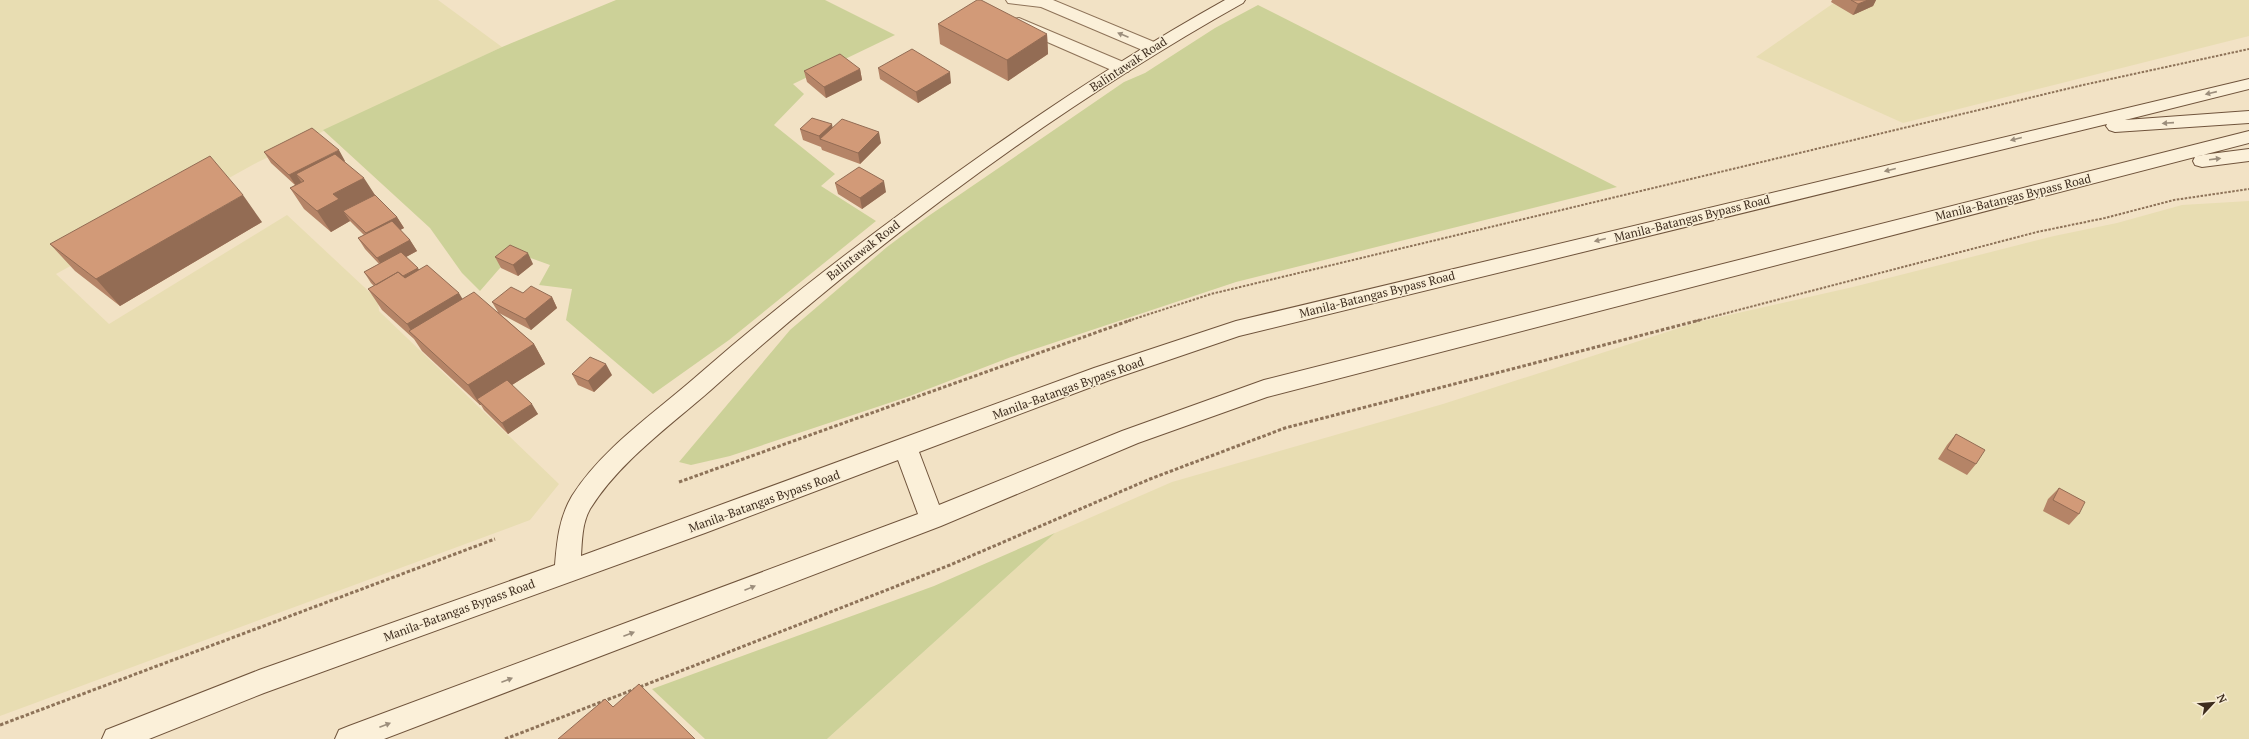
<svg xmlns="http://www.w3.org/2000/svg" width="2249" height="739" viewBox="0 0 2249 739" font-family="'PT Serif',serif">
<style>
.farmland{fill:#e8ddb2}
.green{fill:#ccd198}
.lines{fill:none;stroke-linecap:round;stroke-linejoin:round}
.street-casing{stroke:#8e7359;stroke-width:2}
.secondary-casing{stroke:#70543c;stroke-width:2}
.path-far1{stroke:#8e7359;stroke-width:2;stroke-dasharray:2.5 1.5;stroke-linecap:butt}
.path{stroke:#8e7359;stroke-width:3;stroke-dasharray:3.5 2;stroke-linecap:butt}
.street{fill:#fbf0d9;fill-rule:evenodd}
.secondary{fill:#fbf0d9;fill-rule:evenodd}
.wall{fill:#b58467}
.shaded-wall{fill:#936c54}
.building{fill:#d29a78;stroke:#936c54}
.oneway{fill:#9c8e7c}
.labels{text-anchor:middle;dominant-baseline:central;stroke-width:3;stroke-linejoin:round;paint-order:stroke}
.street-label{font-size:12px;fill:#3d2c1e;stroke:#f8edd5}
</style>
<rect width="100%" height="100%" fill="#f2e2c5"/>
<path class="farmland" d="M0 0H438L502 47 258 162 56 274 109 324 287 215 378 300 379 311 559 484 530 520 0 716Z
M1838 0H2249V36L1903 123 1756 57Z
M2249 201V739H827L1055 533 1172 482 1443 404 1698 322 1853 287 2054 236 2117 223 2182 205Z"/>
<path class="green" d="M616 0H825L895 35 793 84 804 94 774 125 835 174 821 186 876 221 729 340 653 394 566 320 572 289 539 285 550 265 514 252 480 291 462 273 430 228 323 130 502 47Z
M1258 5 1617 187 1236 282 1011 357 910 396 730 456 691 465 679 462 790 330 887 247 927 217 1124 82 1145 73 1215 28Z
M1055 533 827 739H705L652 689 934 586Z"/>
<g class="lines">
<g class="street-casing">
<path id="street" d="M1006 0H1053L1159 44 1161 48 1159 52H1147L1041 7 1008 3Z
M1019 18 1128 64 1131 68 1128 72H1116L1013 27 1011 23 1013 19Z"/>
</g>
<g class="secondary-casing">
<path id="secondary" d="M1225 0H1245L1243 3C1052 110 875 243 712 389 670 426 620 461 590 509 582 523 582 541 581 556L1094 368 1236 321 2249 79V89L2125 120 2249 111V123L2115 132 2109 130 2106 126 2107 124 1239 336 1110 380 919 452 939 505 1122 431 1264 380 2249 131V143L1267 397 1138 443 941 526 384 739H335L339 730 349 726 918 514 898 460 705 533 264 693 149 739H102L106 730 259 670 555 565C557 541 559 518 572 496 603 447 655 413 698 375 791 294 889 220 990 149 1066 96 1144 45 1225 0Z
M2249 149V161L2202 167 2195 165 2193 161 2195 157 2202 155Z"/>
</g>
<path class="path-far1" d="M1128 321 1211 294 2083 85 2249 49
M1696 321 2037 232 2105 218 2174 200 2249 189"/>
<path class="path" d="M679 482 1131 320
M640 687 950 565 1150 479 1285 428 1700 320
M0 725 495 539
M505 739 635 689"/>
<use href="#street" class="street"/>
<use href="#secondary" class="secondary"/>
</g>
<path class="wall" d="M1832 0H1876L1873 6 1853 15 1831 2Z
M938 24 1047 34 1048 54 1008 81 940 44Z
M878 68 951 83 918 103 880 79Z
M860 69 862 80 826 98 807 82 804 71Z
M832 124V128L881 143 860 164 822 150 821 147 803 140 800 129Z
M264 152 345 161V162L375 195 397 217 404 228 400 230 410 240 417 251 406 257 419 270 462 299 498 312 492 302 523 293 552 297 557 308 531 330 499 313 534 344 545 364 512 385 538 414 508 434 484 410 481 405H480L422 351 414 339 382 310 368 289 374 286 371 283 364 272 379 264 365 249 358 238 364 235 350 221 331 232 304 209 290 188 295 185 271 163Z
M835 183 886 192 862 209 838 194Z
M262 222 120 306 75 271 50 244Z
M495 257 533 264 518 276 501 268Z
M572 374 612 375 594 392 578 385Z
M1956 434 1976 464 1967 475 1938 459 1947 445Z
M2059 488 2079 514 2069 525 2043 511 2048 499Z"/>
<path class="shaded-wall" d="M1868 0H1876L1873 6 1853 15 1858 4Z
M1047 34 1048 54 1008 81 1007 60Z
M860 69 862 80 826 98 824 87Z
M950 72 951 83 918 103 916 92Z
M832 124 834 135 820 140 819 136Z
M879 132 881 143 860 164 858 153Z
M339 150 345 161 305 182 296 174 302 183 296 186 289 175Z
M364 178 377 198 343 211 350 221 331 232 317 211 333 194Z
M884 181 886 192 862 209 860 198Z
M243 195 262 222 120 306 96 279Z
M397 217 404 228 373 244 366 233Z
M410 240 417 251 384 269 377 258Z
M528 253 533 264 518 276 513 265Z
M418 268 425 279 380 289Z
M459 293 471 313 415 337 407 324Z
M552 297 557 308 531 330 525 319Z
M534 344 545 364 482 404 477 399 481 405H480L468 385Z
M606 364 612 375 594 392 588 381Z
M532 404 538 414 508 434 502 423Z"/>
<path class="building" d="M977 0H981L1047 34 1007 60 938 24Z
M1851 0H1868L1858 4Z
M912 49 950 72 916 92 878 68Z
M840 54 860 69 824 87 804 71Z
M812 118 832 124 819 136 800 129Z
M842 119 879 132 858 153 820 139Z
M312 128 339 150 289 175 264 152Z
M335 154 364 178 333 194 339 199 317 211 290 188 304 181 296 174Z
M210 156 243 195 96 279 50 244Z
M859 167 884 181 860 198 835 183Z
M375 195 397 217 366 233 343 211Z
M392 221 410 240 377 258 358 238Z
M510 245 528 253 513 265 495 257Z
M401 252 418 268 403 276 398 272 376 285 364 272Z
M427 265 459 293 407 324 368 289 398 272 405 278Z
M531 286 552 297 525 319 492 302 511 287 523 293Z
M474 292 534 344 468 385 409 331Z
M590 357 606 364 588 381 572 374Z
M507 380 532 404 502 423 477 399Z
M1956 434 1985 450 1976 464 1947 449Z
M2059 488 2085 502 2079 514 2053 500Z
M639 684 695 739H558L605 699 613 707Z"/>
<defs><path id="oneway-solid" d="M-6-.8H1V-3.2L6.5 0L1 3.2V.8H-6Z"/></defs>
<g class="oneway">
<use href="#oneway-solid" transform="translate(1123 35) rotate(-157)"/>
<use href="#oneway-solid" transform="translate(2211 93) rotate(167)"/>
<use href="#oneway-solid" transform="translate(2168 123) rotate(176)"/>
<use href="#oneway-solid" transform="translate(2016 139) rotate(166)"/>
<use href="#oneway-solid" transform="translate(2215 159) rotate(-7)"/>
<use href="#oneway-solid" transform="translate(1890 170) rotate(166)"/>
<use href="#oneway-solid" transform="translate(1600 240) rotate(166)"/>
<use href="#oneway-solid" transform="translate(750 588) rotate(-22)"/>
<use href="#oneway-solid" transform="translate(629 634) rotate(-21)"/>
<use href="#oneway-solid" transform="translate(507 680) rotate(-21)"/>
<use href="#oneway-solid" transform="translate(385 725) rotate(-21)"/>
</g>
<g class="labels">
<g class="street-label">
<text transform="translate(1128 64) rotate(-33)">Balintawak Road</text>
<text transform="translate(2013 197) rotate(-14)">Manila-Batangas Bypass Road</text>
<text transform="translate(1692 218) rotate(-14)">Manila-Batangas Bypass Road</text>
<text transform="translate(863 250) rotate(-38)">Balintawak Road</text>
<text transform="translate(1377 294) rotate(-14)">Manila-Batangas Bypass Road</text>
<text transform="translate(1068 388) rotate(-20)">Manila-Batangas Bypass Road</text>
<text transform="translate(764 501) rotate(-20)">Manila-Batangas Bypass Road</text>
<text transform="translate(459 610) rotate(-20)">Manila-Batangas Bypass Road</text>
</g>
</g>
<g transform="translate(2213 703) rotate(64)" stroke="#f8edd5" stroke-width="3" paint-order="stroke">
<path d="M0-3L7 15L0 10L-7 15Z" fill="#3d2c1e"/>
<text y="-6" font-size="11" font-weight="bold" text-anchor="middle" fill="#3d2c1e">N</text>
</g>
</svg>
